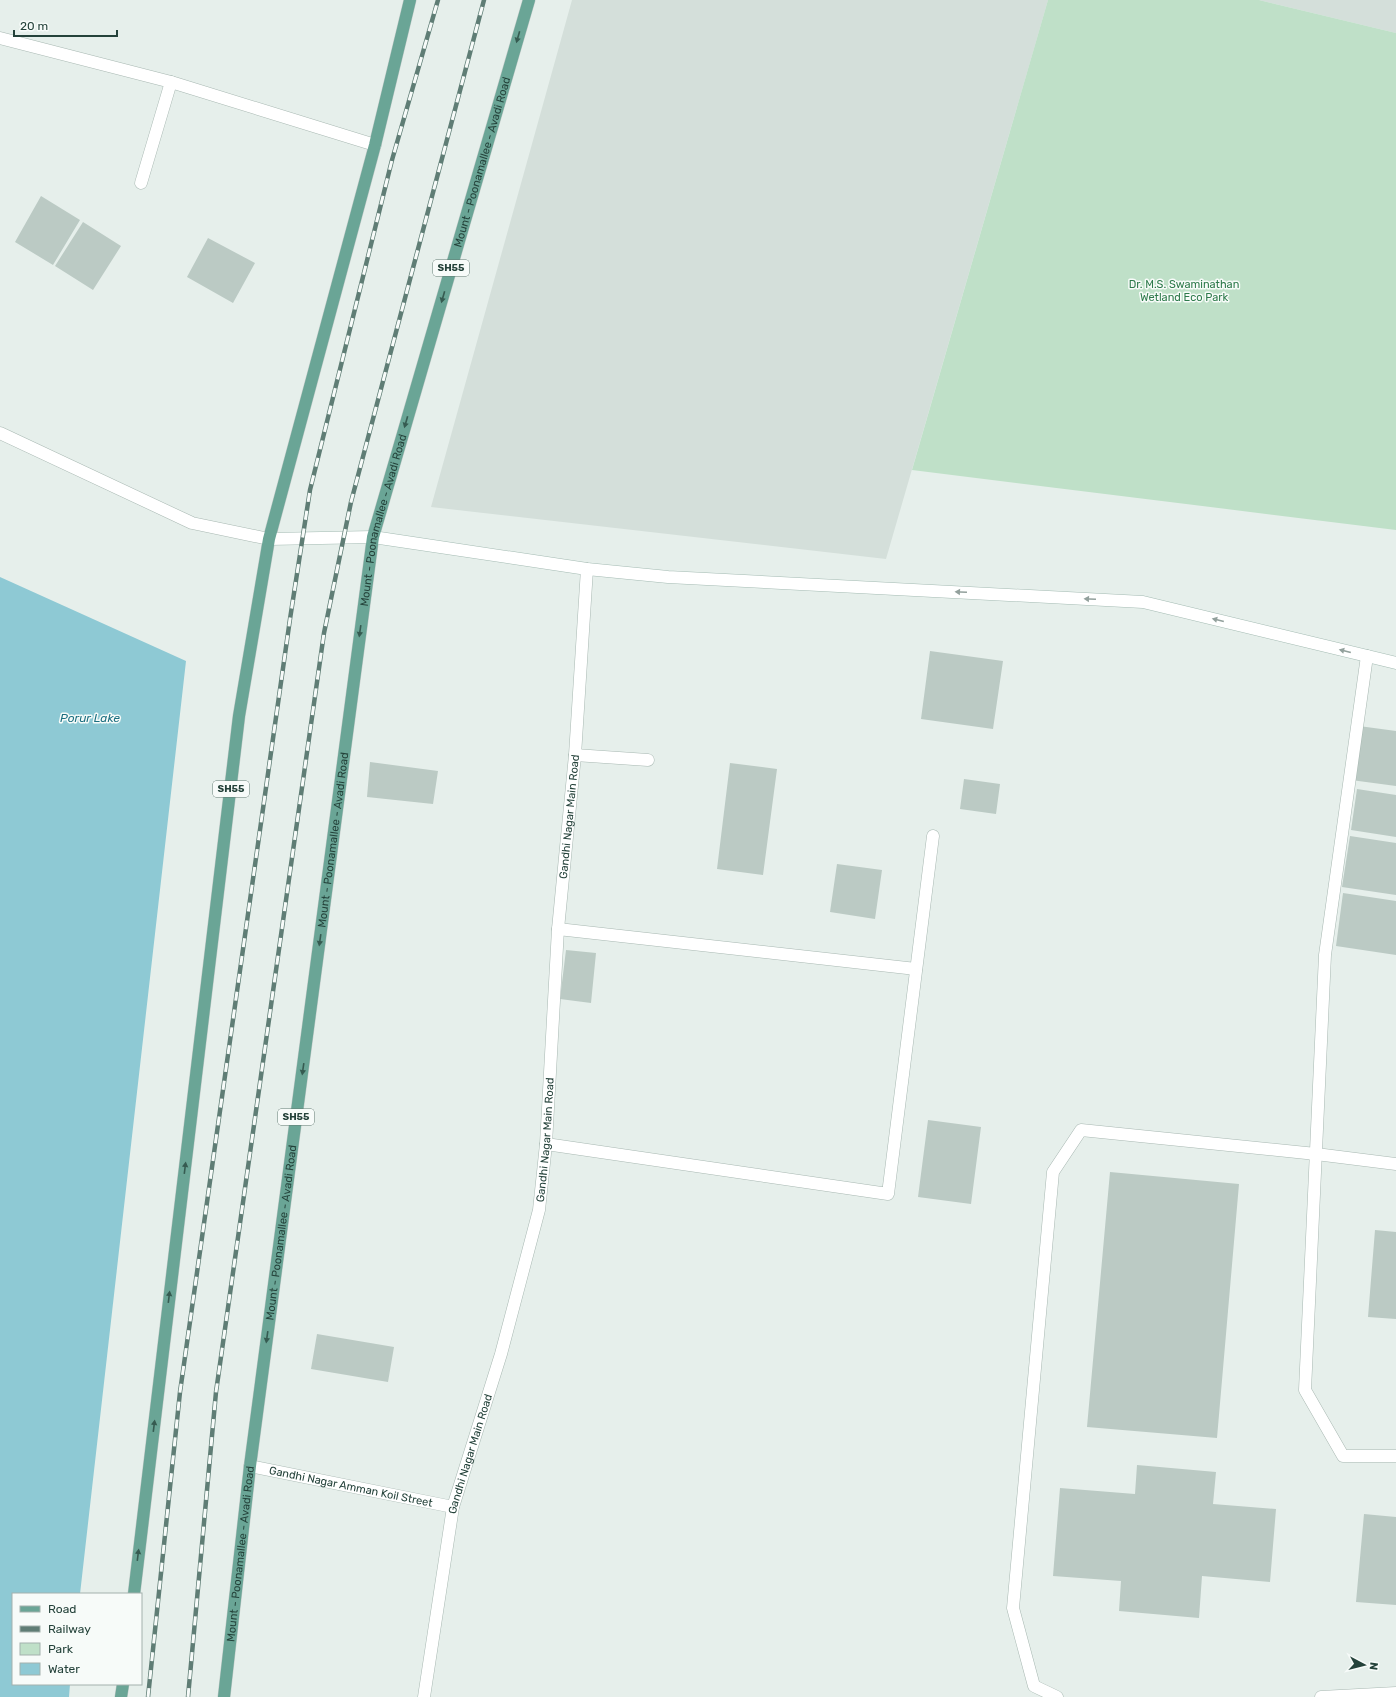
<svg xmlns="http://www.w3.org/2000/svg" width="1396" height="1697" viewBox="0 0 1396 1697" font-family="Rubik,sans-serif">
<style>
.built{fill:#d4dfda}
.green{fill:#bfe0c8}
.water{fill:#8ec9d4}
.building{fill:#bbcac4}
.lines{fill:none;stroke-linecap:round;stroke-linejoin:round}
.street-casing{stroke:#a8b8b2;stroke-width:13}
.secondary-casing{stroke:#a4bbb3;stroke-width:13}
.primary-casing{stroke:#c2cac8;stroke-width:13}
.street{stroke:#fff;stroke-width:12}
.secondary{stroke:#fff;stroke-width:12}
.primary{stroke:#6aa596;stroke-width:12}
.rail-casing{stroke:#5f7d75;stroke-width:4.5}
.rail{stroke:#f7fbf9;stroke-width:3;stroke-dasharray:9;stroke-linecap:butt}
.oneway{fill:#365b51}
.oneway2{fill:#92a09c}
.labels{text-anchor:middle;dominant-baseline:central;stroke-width:3;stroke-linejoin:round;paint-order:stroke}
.shield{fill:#f7fbf9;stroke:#637a73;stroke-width:1}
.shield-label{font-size:10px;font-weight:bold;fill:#24423a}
.street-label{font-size:11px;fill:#24423a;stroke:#f7fbf9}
.park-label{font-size:11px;fill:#2d7a4b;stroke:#f7fbf9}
.water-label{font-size:12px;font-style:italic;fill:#1c6f80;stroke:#f7fbf9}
</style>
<rect width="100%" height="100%" fill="#e6efeb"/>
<path class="built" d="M572 0H1048L886 559 431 507Z
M1259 0H1396V33Z"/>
<path class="green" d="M1048 0H1259L1396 33V530L912 470Z"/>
<path class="water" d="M0 577 186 661 80 1594H13V1684H70L69 1697H0Z"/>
<path class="building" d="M41 196 80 220 53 265 15 242Z
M83 222 121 246 93 290 55 266Z
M208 238 255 263 233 303 187 277Z
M930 651 1003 661 993 729 921 719Z
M1359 726 1396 731V786L1351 780Z
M370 762 438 771 433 804 367 797Z
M730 763 777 769 763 875 717 869Z
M964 779 1000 784 996 814 960 809Z
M1357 789 1396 795V837L1351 830Z
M1350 836 1396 843V895L1342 887Z
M837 864 882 870 875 919 830 912Z
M1343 893 1396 901V955L1336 946Z
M566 950 596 953 591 1003 560 999Z
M928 1120 981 1127 971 1204 918 1197Z
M1110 1172 1239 1184 1217 1438 1087 1427Z
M1375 1230 1396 1232V1319L1368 1317Z
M317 1334 394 1347 388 1382 311 1369Z
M1137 1465 1216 1472 1213 1504 1276 1509 1270 1582 1202 1576 1199 1618 1119 1611 1121 1581 1053 1576 1060 1488 1135 1494Z
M1364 1514 1396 1517V1605L1356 1602Z"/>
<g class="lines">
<g class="street-casing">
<g id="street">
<path d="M0 38 171 82 375 145"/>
<path d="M141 183 171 82"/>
<path d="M0 433 192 523 269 539"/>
<path d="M1367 656 1325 955 1305 1390 1343 1456H1396"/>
<path d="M575 755 648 760"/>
<path d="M558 929 916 969"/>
<path d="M546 1144 888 1194 933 836"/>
<path id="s1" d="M250 1466 453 1507"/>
<path id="s2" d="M424 1697 453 1507 501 1354 539 1210 546 1144 558 929 575 755 587 569"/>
<path d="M1057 1697 1034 1686 1013 1608 1053 1172 1081 1130 1316 1154 1396 1164"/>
<path d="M1321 1697 1396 1693"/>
</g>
</g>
<g class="secondary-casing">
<path id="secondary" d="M269 539 373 537 587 569 668 577 1143 602 1396 663"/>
</g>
<g class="primary-casing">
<g id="primary">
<path d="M134 1594 239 716 269 539 375 145 410 0"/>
<path d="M121 1697 123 1684"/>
<path id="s3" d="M224 1697 250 1466 373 537 529 0"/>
</g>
</g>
<use href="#street" class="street"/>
<use href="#secondary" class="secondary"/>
<use href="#primary" class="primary"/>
<g class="rail-casing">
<path id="rail" d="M148 1697 180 1392 290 619 310 490 392 160 438 0
M188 1697 216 1392 324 633 351 502 484 0"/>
</g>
<use href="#rail" class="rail"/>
</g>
<defs><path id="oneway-solid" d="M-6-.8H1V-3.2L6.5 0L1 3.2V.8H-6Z"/></defs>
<g class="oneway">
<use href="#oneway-solid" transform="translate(518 37) rotate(106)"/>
<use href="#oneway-solid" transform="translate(443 297) rotate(106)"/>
<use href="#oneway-solid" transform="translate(406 422) rotate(106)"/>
<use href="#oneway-solid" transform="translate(360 631) rotate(98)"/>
<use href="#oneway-solid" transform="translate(320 940) rotate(98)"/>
<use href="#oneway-solid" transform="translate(303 1069) rotate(98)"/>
<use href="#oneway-solid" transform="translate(185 1168) rotate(-83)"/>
<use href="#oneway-solid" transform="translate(169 1297) rotate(-83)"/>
<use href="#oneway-solid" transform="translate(267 1337) rotate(98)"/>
<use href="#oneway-solid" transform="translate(154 1426) rotate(-83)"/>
<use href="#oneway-solid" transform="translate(138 1555) rotate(-83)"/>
</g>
<g class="oneway2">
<use href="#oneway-solid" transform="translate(961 592) rotate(-177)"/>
<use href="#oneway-solid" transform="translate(1090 599) rotate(-177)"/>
<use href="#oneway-solid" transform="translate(1218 620) rotate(-166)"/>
<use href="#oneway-solid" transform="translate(1345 651) rotate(-166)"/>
</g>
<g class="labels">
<g class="shield">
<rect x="433" y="260" width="36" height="16" rx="3"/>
<rect x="213" y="781" width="36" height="16" rx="3"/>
<rect x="278" y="1109" width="36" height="16" rx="3"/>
</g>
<g class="shield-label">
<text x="451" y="268">SH55</text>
<text x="231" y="789">SH55</text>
<text x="296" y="1117">SH55</text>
</g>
<g class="street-label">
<text stroke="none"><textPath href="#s3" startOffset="1560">Mount - Poonamallee - Avadi Road</textPath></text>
<text stroke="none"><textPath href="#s3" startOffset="1188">Mount - Poonamallee - Avadi Road</textPath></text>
<text stroke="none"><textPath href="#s2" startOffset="896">Gandhi Nagar Main Road</textPath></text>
<text stroke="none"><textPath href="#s3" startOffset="864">Mount - Poonamallee - Avadi Road</textPath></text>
<text stroke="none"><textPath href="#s2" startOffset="572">Gandhi Nagar Main Road</textPath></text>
<text stroke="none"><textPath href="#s3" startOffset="468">Mount - Poonamallee - Avadi Road</textPath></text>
<text stroke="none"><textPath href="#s2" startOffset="248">Gandhi Nagar Main Road</textPath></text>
<text stroke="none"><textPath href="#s1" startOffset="103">Gandhi Nagar Amman Koil Street</textPath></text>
<text stroke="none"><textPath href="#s3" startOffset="144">Mount - Poonamallee - Avadi Road</textPath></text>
</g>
<g class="park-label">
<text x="1184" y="284">Dr. M.S. Swaminathan<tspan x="1184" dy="13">Wetland Eco Park</tspan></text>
</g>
<g class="water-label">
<text x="90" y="718">Porur Lake</text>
</g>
</g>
<rect x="12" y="1593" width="130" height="92" fill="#f7fbf9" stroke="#a3b1ad"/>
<rect x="20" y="1606" width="20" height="6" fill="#6aa596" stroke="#a3b1ad"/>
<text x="48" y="1613" font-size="12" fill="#24423a">Road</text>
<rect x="20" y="1626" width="20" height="6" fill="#5f7d75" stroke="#a3b1ad"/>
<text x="48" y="1633" font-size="12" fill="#24423a">Railway</text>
<rect x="20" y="1643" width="20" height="12" fill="#bfe0c8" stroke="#a3b1ad"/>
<text x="48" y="1653" font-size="12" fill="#24423a">Park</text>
<rect x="20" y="1663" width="20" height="12" fill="#8ec9d4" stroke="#a3b1ad"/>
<text x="48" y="1673" font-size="12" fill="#24423a">Water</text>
<g transform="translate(1364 1665) rotate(97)" stroke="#f7fbf9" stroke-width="3" paint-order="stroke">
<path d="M0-3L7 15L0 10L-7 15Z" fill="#24423a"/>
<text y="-6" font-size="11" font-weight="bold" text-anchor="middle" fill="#24423a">N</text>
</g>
<path d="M14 30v6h103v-6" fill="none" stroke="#24423a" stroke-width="2"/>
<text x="20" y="30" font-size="12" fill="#24423a" stroke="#f7fbf9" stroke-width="3" paint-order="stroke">20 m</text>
</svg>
